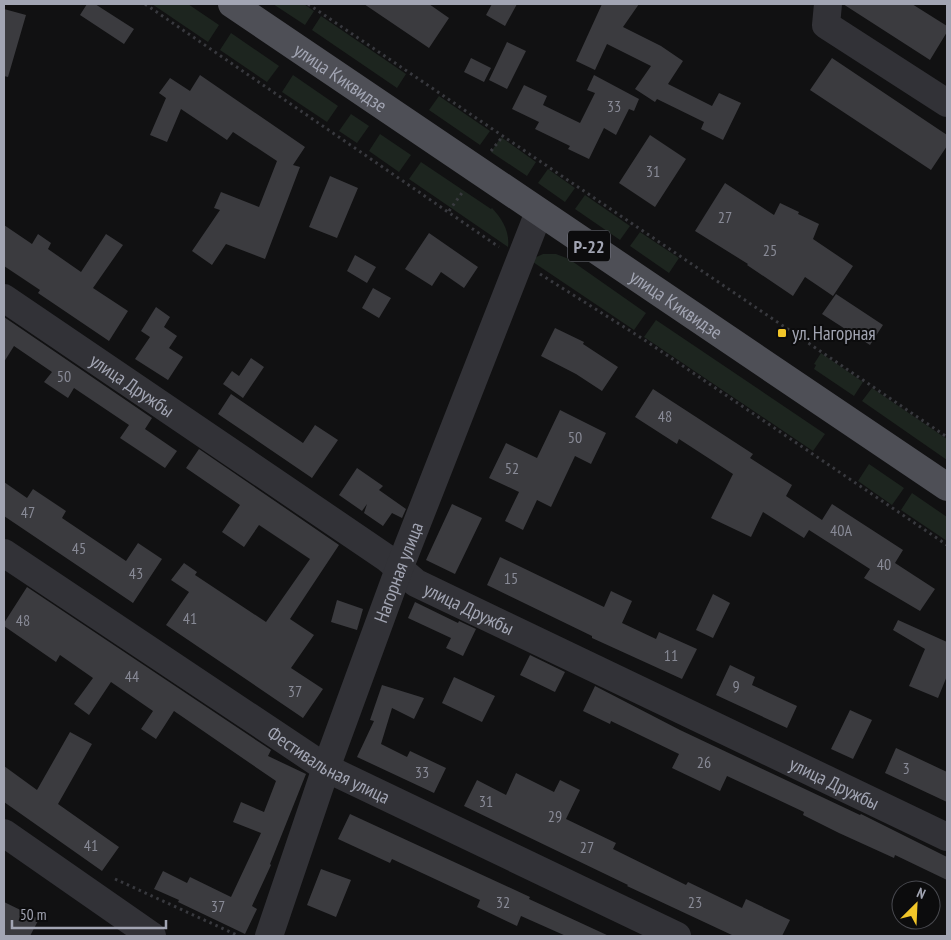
<svg xmlns="http://www.w3.org/2000/svg" width="951" height="940" viewBox="0 0 951 940" font-family="'PT Sans Narrow',sans-serif">
<style>
.green{fill:#1d251f}
.building{fill:#3b3b3f}
.lines{fill:none;stroke-linecap:round;stroke-linejoin:round}
.path{stroke:#38393e;stroke-width:3;stroke-dasharray:2.5 4;stroke-linecap:butt}
.minor{stroke:#323237;stroke-width:28}
.major{stroke:#4e4f56;stroke-width:28}
.poi-dot{fill:#f2c629;stroke:#0c0c0d;stroke-width:2}
.labels{text-anchor:middle;dominant-baseline:central;stroke-width:4;stroke-linejoin:round;paint-order:stroke}
.number-label{font-size:16px;fill:#888a96}
.shield{fill:#0c0c0d;stroke:#757781;stroke-width:1}
.shield-label{font-size:18px;font-weight:bold;fill:#a2a5b3}
.street-label{font-size:19px;fill:#a2a5b3;stroke:#0c0c0d}
.poi-label{font-size:19px;fill:#a2a5b3;stroke:#0c0c0d;text-anchor:start}
</style>
<rect width="100%" height="100%" fill="#111112"/>
<path class="green" d="M152 4H188L219 25 208 42Z
M273 4H304L314 11 305 25Z
M321 16 406 74 397 88 312 30Z
M231 33 279 66 267 82 220 50Z
M293 75 338 106 327 122 282 92Z
M439 96 490 131 480 145 429 110Z
M351 114 369 126 357 143 339 131Z
M380 134 411 155 399 172 369 151Z
M501 137 536 162 527 176 491 152Z
M421 162 491 209 492 208C502 219 510 231 508 247L409 179Z
M548 169 575 188 565 202 538 183Z
M585 195 630 226 620 240 575 209Z
M640 232 679 258 669 273 630 246Z
M543 254H556L569 259 646 313 634 330 530 260Z
M656 320 825 434 813 451 644 337Z
M821 353 863 382 854 396 814 369 816 365 814 364Z
M872 388 947 439V460L862 401Z
M869 464 904 488 892 505 858 481Z
M912 493 947 517V541L901 510Z"/>
<path class="building" d="M87 4H95L134 29 124 44 80 15Z
M364 4H429L449 18 429 48Z
M492 4H517L505 26 486 15Z
M602 4H639L623 27 661 46 683 61 668 84 712 106 719 93 741 103 723 140 701 129 704 122 657 99 655 102 635 89 651 66 607 44 595 70 576 61Z
M843 4H912L947 26V32L930 60Z
M4 9 26 15 8 77 4 76Z
M507 42 526 51 507 89 489 80Z
M471 58 491 68 484 82 464 72Z
M832 58 947 135V146L931 170 810 90Z
M200 75 305 147 293 165 300 167 265 259 226 244 212 265 192 251 220 210 214 208 221 192 259 207 277 161 233 132 227 140 181 109 167 142 150 135 166 98 159 93 170 78 190 91Z
M594 75 639 99 634 111 629 109 616 135 604 128 589 159 568 149 570 146 535 129 539 122 512 109 524 85 547 96 543 105 580 123 595 93 587 90Z
M650 135 686 159 655 207 619 183Z
M330 176 358 188 337 238 309 227Z
M725 183 774 215 780 203 799 212 798 214 819 224 813 239 853 266 833 296 805 277 793 296 747 265 748 264 695 231Z
M4 225 32 244 38 234 51 243 48 249 81 272 106 234 123 245 93 288 128 311 109 341 38 293 40 290 4 266Z
M429 233 478 267 464 288 441 272 432 286 405 269Z
M355 255 376 267 367 283 347 271Z
M373 288 391 298 379 318 362 308Z
M836 294 883 325 870 345 822 314Z
M156 307 170 317 164 327 177 336 169 348 183 357 168 380 135 359 150 337 141 331Z
M4 317 152 418 145 429 177 451 165 468 120 438 129 425 74 388 68 398 44 382 52 372 14 346 4 362Z
M555 328 584 342 583 344 618 367 602 391 576 374 541 356Z
M251 358 264 367 243 398 223 384 232 371 239 376Z
M653 389 753 454 750 458 792 485 786 496 822 520 832 504 903 550 895 563 935 589 920 611 864 578 870 569 809 530 804 538 763 512 751 537 711 518 733 474 679 439 677 444 635 417Z
M231 394 303 443 315 425 338 440 312 478 218 414Z
M560 410 606 433 591 464 575 456 551 507 537 500 523 530 505 521 519 492 489 478 506 443 537 458Z
M199 449 339 545 290 619 314 635 291 668 323 689 303 718 166 625 189 592 171 580 184 563 197 572 195 575 266 622 310 559 259 525 244 547 222 532 240 505 186 468Z
M357 468 383 486 379 490 406 509 402 518 392 513 383 526 364 513 367 504 362 511 339 495Z
M4 482 27 498 33 489 66 511 62 518 126 561 138 543 162 559 133 603 4 516Z
M452 504 482 518 455 574 426 560Z
M500 557 604 607 611 591 632 601 622 623 656 639 659 632 697 649 682 679 592 638V636L487 585Z
M27 587 271 750 268 756 306 774 270 864 271 865 252 906 257 909 245 934 178 902 179 900 154 889 163 871 187 883 190 877 231 897 261 833 233 822 241 802 264 812 276 781 174 711 156 739 141 729 153 711 111 682 89 715 74 704 93 678 60 655 56 662 4 626V623Z
M713 594 730 603 713 638 696 630Z
M337 600 363 609 357 630 331 622Z
M415 602 458 623 459 621 476 629 463 656 446 648 451 638 408 618Z
M898 620 947 642V676L938 698 909 686 925 649 893 630Z
M530 655 565 672 555 692 520 675Z
M730 665 755 677 752 685 797 706 787 728 716 695Z
M454 677 495 696 482 722 442 703Z
M382 685 424 698 414 719 392 708 381 744 407 757 410 751 446 768 434 793 357 757 374 721 370 720Z
M595 686 680 730 860 815 861 814 947 857V880L895 855 894 858 839 833 803 815 804 812 727 776 720 791 672 768 679 754 611 721 610 724 583 711Z
M850 710 872 720 853 759 831 749Z
M70 732 92 744 58 804 119 847 102 871 4 802V766L37 790Z
M896 748 947 772V802L885 773Z
M516 773 554 792 560 780 580 790 566 819 616 843 613 849 686 885 688 882 742 908 746 899 790 920 782 936H734L627 886 628 885 464 806 477 780 506 795Z
M350 814 530 897 529 899 609 936H566L521 916 517 926 477 907 480 900 392 859 390 863 338 839Z
M321 869 351 880 336 917 307 905Z
M4 902 39 919 30 936H4Z"/>
<g class="lines">
<path class="path" d="M145 4 499 247
M308 4 947 437
M491 151 503 136
M449 211 464 190
M540 274 643 339 947 545
M115 879 239 936"/>
<g class="minor">
<path d="M828 4 826 25 947 103"/>
<path id="s1" d="M4 298 388 559 416 583 947 837"/>
<path id="s2" d="M4 553 326 768 677 936"/>
<path d="M4 833 152 936"/>
<path id="s3" d="M269 936 326 768 399 569 539 212"/>
</g>
<path class="major" id="s4" d="M232 4 947 487"/>
</g>
<rect class="poi-dot" x="777" y="328" width="10" height="10" rx="2.5"/>
<g class="labels">
<g class="number-label">
<text x="614" y="106">33</text>
<text x="653" y="171">31</text>
<text x="725" y="217">27</text>
<text x="770" y="250">25</text>
<text x="64" y="376">50</text>
<text x="665" y="416">48</text>
<text x="575" y="437">50</text>
<text x="512" y="468">52</text>
<text x="28" y="512">47</text>
<text x="841" y="530">40А</text>
<text x="79" y="548">45</text>
<text x="884" y="564">40</text>
<text x="136" y="573">43</text>
<text x="511" y="578">15</text>
<text x="190" y="618">41</text>
<text x="23" y="620">48</text>
<text x="671" y="655">11</text>
<text x="132" y="676">44</text>
<text x="736" y="686">9</text>
<text x="295" y="691">37</text>
<text x="704" y="762">26</text>
<text x="906" y="768">3</text>
<text x="422" y="772">33</text>
<text x="486" y="801">31</text>
<text x="555" y="816">29</text>
<text x="91" y="845">41</text>
<text x="587" y="847">27</text>
<text x="503" y="902">32</text>
<text x="695" y="902">23</text>
<text x="218" y="906">37</text>
</g>
<rect class="shield" x="568" y="230.5" width="42" height="31" rx="4"/>
<g class="shield-label">
<text x="589" y="246">Р-22</text>
</g>
<g class="street-label">
<text stroke="none"><textPath href="#s4" startOffset="131">улица Киквидзе</textPath></text>
<text stroke="none"><textPath href="#s4" startOffset="536">улица Киквидзе</textPath></text>
<text stroke="none"><textPath href="#s1" startOffset="155">улица Дружбы</textPath></text>
<text stroke="none"><textPath href="#s3" startOffset="386">Нагорная улица</textPath></text>
<text stroke="none"><textPath href="#s1" startOffset="560">улица Дружбы</textPath></text>
<text stroke="none"><textPath href="#s2" startOffset="388">Фестивальная улица</textPath></text>
<text stroke="none"><textPath href="#s1" startOffset="965">улица Дружбы</textPath></text>
</g>
<g class="poi-label">
<text x="792" y="333">ул. Нагорная</text>
</g>
</g>
<rect width="951" height="940" fill="none" stroke="#a2a5b3" stroke-width="10"/>
<g transform="translate(916 905) rotate(24)"><circle r="24" fill="#0c0c0d" stroke="#48494f"/>
<path d="M0-4L9 19L0 12L-9 19Z" fill="#f2c629"/>
<text y="-8" font-size="14" font-weight="bold" text-anchor="middle" fill="#a2a5b3">N</text>
</g>
<path d="M12 920v8h154v-8" fill="none" stroke="#a2a5b3" stroke-width="2.5"/>
<text x="20" y="920" font-size="15" fill="#a2a5b3" stroke="#0c0c0d" stroke-width="4" paint-order="stroke">50 m</text>
</svg>
